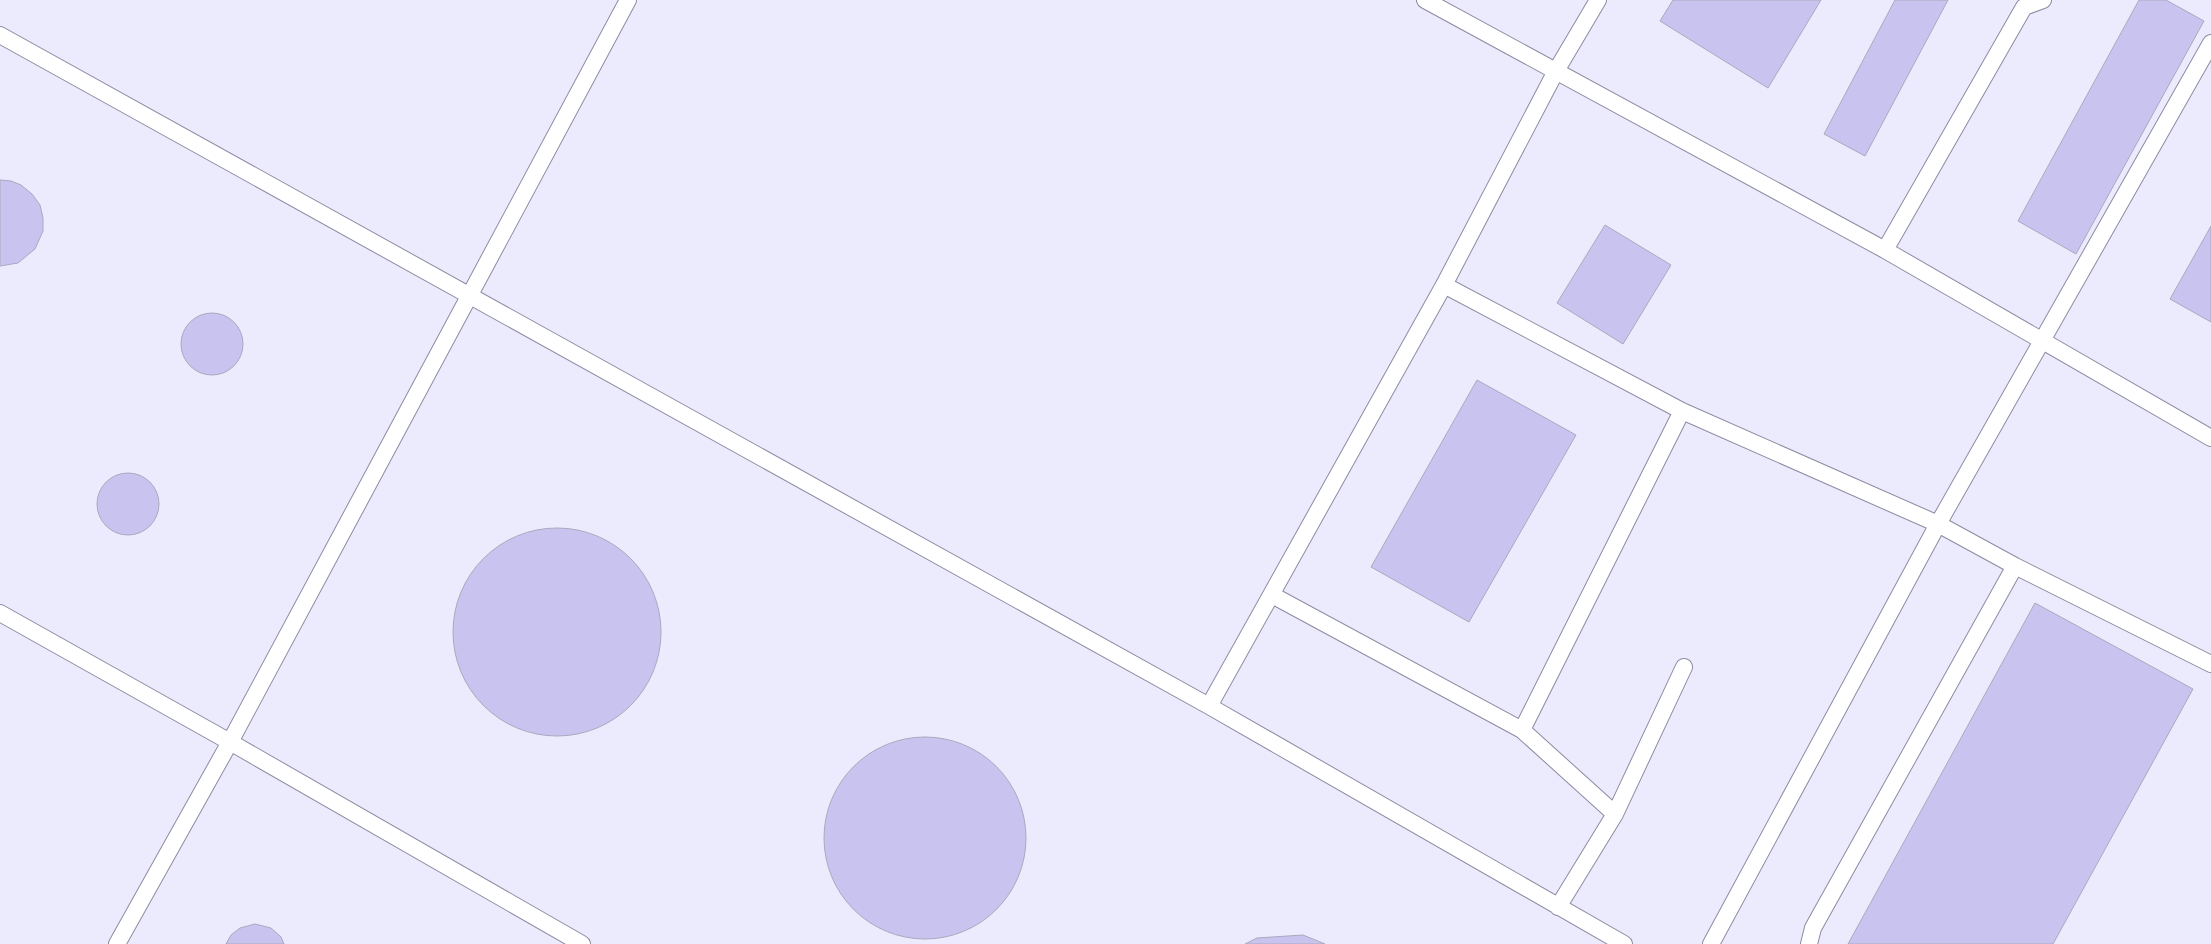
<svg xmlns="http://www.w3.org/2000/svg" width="2211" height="944" viewBox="0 0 2211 944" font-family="'Fira Sans',sans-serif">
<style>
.building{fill:#c9c4ef;stroke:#aaa8be}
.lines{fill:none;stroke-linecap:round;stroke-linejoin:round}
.lane-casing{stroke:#8d8ba1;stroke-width:18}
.lane{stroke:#fff;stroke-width:16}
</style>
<rect width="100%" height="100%" fill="#eceafd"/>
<path class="building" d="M1673 0H1821L1768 88 1660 21Z
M1895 0H1948L1865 156 1824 134Z
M2139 0H2166L2204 21 2076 254 2018 221Z
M0 180 11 181 21 185 32 194 40 205 43 218V231L35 249 18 263 0 266Z
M1605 225 1671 265 1623 344 1557 303Z
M2211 226V322L2170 299Z
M181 344a31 31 0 1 1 62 0a31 31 0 1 1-62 0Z
M1477 380 1576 435 1469 622 1371 567Z
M97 504a31 31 0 1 1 62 0a31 31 0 1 1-62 0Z
M453 632a104 104 0 1 1 208 0a104 104 0 1 1-208 0Z
M2035 603 2193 689 2053 944H1848Z
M824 838a101 101 0 1 1 202 0a101 101 0 1 1-202 0Z
M255 924 271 928 281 937 284 944H226L231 935 240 928Z
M1303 935 1325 944H1245L1257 938Z"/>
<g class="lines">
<g class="lane-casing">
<path id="lane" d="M1425 0 1885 250 2211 438
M0 35 1209 706 1624 944
M1885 250 2024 7 2043 0
M1444 285 1682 411 1938 524 2015 566 2211 664
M1272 595 1522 730
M0 613 230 742 582 944
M1209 706 1444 285 1556 71 1598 0
M1615 814 1522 730 1682 411
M1558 907 1615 814 1684 667
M117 944 230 742 628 0
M1711 944 1938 524 2211 43
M1809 944 1813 928 2015 566"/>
</g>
<use href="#lane" class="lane"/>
</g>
</svg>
